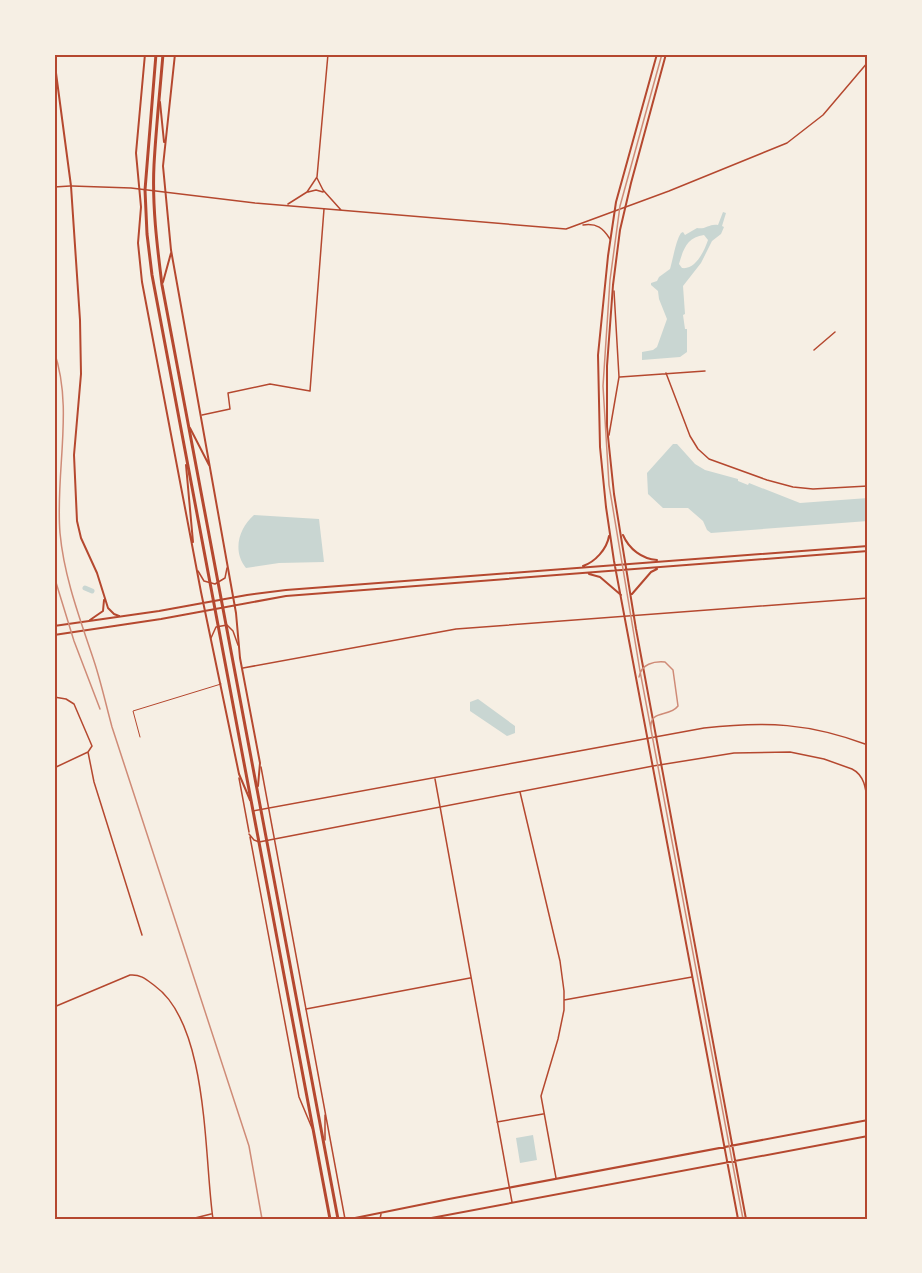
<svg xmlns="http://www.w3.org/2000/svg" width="922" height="1273" viewBox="0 0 922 1273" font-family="'Nunito Sans',sans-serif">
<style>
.water{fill:#c9d6d2;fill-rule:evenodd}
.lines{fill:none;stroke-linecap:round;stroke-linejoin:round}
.river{stroke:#c9d6d2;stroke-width:5}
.service{stroke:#b5482f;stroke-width:1}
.minor{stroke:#b5482f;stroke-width:1.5}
.tertiary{stroke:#b5482f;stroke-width:1.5}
.secondary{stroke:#b5482f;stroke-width:2}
.primary{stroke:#b5482f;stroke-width:3}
.tram{stroke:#cf8b77;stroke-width:1.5}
.rail{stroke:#cf8b77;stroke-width:1.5}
.neatline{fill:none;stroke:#b5482f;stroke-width:2}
</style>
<rect width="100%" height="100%" fill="#f6efe4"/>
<path class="water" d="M723 212 726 213 722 226 724 227 721 234 712 241 701 263 683 286 685 314 683 315 685 329H687V352L680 357 642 360V352L653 350 657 347 667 319 659 299 658 291 651 285V283L657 281 659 277 670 269C673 259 676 240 681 233L683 232 685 235 697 228C705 230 710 223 718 225ZM704 235 708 240C704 252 695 270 682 268L679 264C683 250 687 237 704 235Z
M677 444 695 464 705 470 738 479V481L748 485 749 483 800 503 868 498V521L711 533 707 530 703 521 688 508H663L648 494 647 473 673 444Z
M254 515 319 519 324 562 279 563 246 568C232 551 239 528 254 515Z
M478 699 515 726V733L507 736 470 711V702Z
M533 1135 537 1160 520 1163 516 1138Z"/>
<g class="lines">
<path class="river" d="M85 588 92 591"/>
<path class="service" d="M140 737 133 711 221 684"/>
<path class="minor" d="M54 187 70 186
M814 350 835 332
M666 373 690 436 698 449 709 459 767 480 793 487 813 489 868 486
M620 377 705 371
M202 415 230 409 228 393 270 384 310 391 324 209
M609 435 619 377 614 291
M243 668 456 629 868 598
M54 697 66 699 74 704 92 746 88 752 54 768
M88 752 94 782 142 935
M435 779 512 1202
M520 792 560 961 564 991V1010L558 1039 541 1096 556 1178
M564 1000 692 977
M54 1007 130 975C141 974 147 980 155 986 209 1025 204 1158 213 1219
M306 1009 470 978
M497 1122 543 1114
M191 1219 211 1214
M323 1219 329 1218
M380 1219 381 1214"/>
<path class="tertiary" d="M317 178 323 190 341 210
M72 186 131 188 255 203 566 229 669 191 787 143 823 115 868 62
M308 192 316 190 323 192
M288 204 307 192 317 177 328 54
M583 225C597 223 603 228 610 239
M198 571 204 581 215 584 225 578 227 568
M211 638 216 627 227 625 233 631 238 645
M261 767 345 1219
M239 778 249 832
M253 811 704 728C766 721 809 723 868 745
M249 834 254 840 259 842 653 766 734 753 790 752 824 759 852 769C866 776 866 792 868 807
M250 837 299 1097 312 1128
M325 1140V1115"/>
<path class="secondary" d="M145 54 136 153 141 207 138 243 142 282 201 592 239 774 250 800
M175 54 163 166 171 250 236 613 240 658 260 763 258 786
M657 54 616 202 608 256 598 355 600 447 606 507 614 561 738 1219
M666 54 631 183 620 230 613 285 607 366V427L614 494 636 629 746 1219
M54 58 71 186 80 320 81 374 74 455 77 521 81 538 97 573 108 608 114 614 119 616
M160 102 164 142
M163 282 171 253
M190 428 209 465
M186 465 193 542
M623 535C629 549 642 559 657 560
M583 566C595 562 607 549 609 536
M589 574 600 577 621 595
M632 594 651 572 657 569
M90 620 103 611 104 600
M54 626 159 611 247 595 286 590 868 546
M54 635 161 619 286 596 868 551
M350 1219 449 1199 868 1120
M426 1219 868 1136"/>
<path class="primary" d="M156 54 145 190 147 234 152 275 330 1219
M163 54C160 91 156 128 154 165 152 205 157 245 162 285L338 1219"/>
<path class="tram" d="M662 54 620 206 610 280 603 386 609 485 640 671 743 1219
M639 677C641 664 654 661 665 662L673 670 678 706C669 718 649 709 651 729"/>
<path class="rail" d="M54 351C74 408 55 473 60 533 64 577 80 619 94 661 101 682 106 705 112 727L249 1146 262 1219
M54 576 74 641 100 709"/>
</g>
<rect width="922" height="1273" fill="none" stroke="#f6efe4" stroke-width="111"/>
<rect x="56" y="56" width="810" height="1162" class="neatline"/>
</svg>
